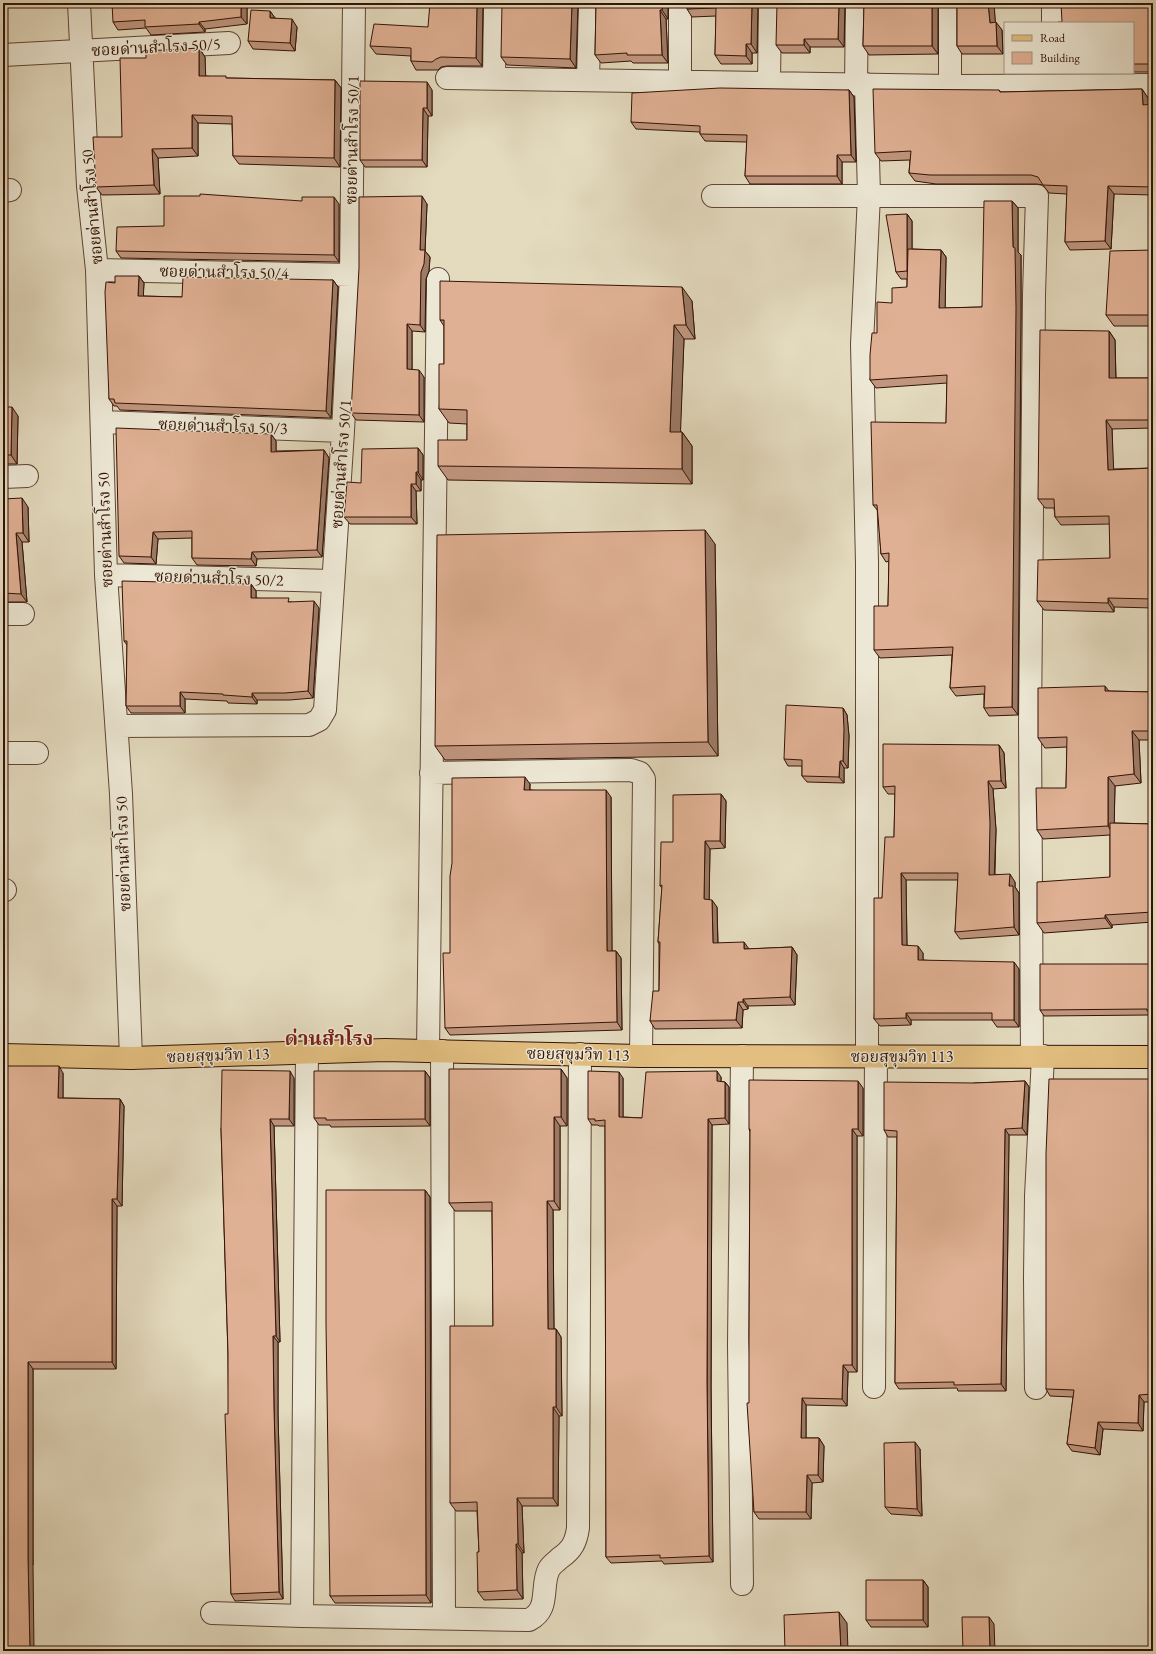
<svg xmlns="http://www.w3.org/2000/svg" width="1156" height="1654" viewBox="0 0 1156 1654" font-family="'EB Garamond','Noto Serif Thai',serif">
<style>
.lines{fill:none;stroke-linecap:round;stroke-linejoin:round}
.minor-casing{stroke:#604534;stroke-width:24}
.major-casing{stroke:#341306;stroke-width:24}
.minor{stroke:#ede8d5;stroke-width:22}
.major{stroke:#e2be80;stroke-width:22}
.wall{fill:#c0977e;stroke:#341306}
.shaded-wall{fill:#9c7b67;stroke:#341306}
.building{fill:#dfb093;stroke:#341306}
.labels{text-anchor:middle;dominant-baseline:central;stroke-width:3;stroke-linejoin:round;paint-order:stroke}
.street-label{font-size:16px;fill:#341306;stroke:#ede8d5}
.district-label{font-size:20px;font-weight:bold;fill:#7a1f14;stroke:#ede8d5}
</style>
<rect width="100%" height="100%" fill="#e4dbbf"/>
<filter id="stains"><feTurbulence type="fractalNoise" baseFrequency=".005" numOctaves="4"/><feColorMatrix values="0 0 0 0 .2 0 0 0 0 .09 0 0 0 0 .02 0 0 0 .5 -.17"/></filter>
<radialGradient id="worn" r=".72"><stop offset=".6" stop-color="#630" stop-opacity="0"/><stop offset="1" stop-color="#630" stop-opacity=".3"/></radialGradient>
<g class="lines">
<g class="minor-casing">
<path id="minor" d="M79 3 88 186 97 270 106 575 121 794 131 1058
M1053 3V23
M3 55 229 43
M447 78 950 86 1153 85
M494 78 495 3
M588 80 590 3
M680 81V3
M769 83 770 3
M856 84 857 3
M866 84 869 195 862 344 867 563V1056
M950 86V3
M3 191 10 190
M713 196H1037L1034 295 1030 725 1032 1056
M97 270 351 275
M102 422 343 431
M3 477 27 476
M106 575 333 581
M3 614H23
M117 726 309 725 319 720 325 710 343 431 351 275 354 3
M3 753H37
M431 773 631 770 640 773 644 779 641 1056
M3 890H5
M428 1051 438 279
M442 1051 444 1618
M742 1056 739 1345 742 1584
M874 1387 876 1056
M1036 1388 1035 1278 1036 1196 1043 1056
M212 1613 302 1616 307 1052
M302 1616 529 1620C551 1609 540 1587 549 1569 551 1565 557 1561 560 1558 572 1550 576 1542 578 1528L580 1054"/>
</g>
<g class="major-casing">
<path id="major" d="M3 1055 131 1058 385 1050 641 1056 1153 1057"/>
</g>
<use href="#minor" class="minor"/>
<use href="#major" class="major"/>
</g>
<path class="wall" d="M247 3V24L205 29V32L151 35 146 28 118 30 113 22Z
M483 3 482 66H447L441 67 438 70H416L411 61V56L376 54 370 46 428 27Z
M578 3 576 68 507 65 501 57Z
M596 3H668V19H666L668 63H633L631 61 601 63 595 55Z
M758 3 757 53H752V64H721L715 55 716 16 692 17 687 9Z
M845 3 844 47H810V53H782L776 45Z
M864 3H938V54L869 55 863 46Z
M957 3H994L995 22 1002 30 1003 54H962L957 46Z
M1153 3V72H1133V23L1062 22Z
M270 11 275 18 297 27 295 51 253 49 248 41Z
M199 48 205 57V76L227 78 335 80 341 88 340 167 239 164 233 156 232 124 198 123V156L158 158 160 194 102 195 96 187 122 137 146 58Z
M1142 89 1148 98V105L1153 104V195L1114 194 1111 249 1070 250 1065 242 1067 194 1049 193 1043 185 1037 184H936L915 181 909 173 910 160 881 161 875 153 999 90 1001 92Z
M432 90V116H428L427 167H365L360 160Z
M849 90 854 97 856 162H842V184H750L745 176 747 142 705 141 700 134V132L636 129 631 122Z
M1012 201 1018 208V252L1021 255V315L1018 715 989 716 984 708V694L956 696 950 688 952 655 880 658 874 650 888 606 889 561 886 562 881 554 878 511 873 505 946 423 947 383 876 388 870 380 877 333 892 303 907 287V279H901L896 272 907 214 912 221V249L941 250 946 257 945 308 982 307Z
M339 204V262L121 258 116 251 164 226Z
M427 204 425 251 430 257 429 271 426 279 425 332 412 331V370L424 377V422L356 420 351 413Z
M1153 250V326H1114L1106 315Z
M139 276 144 283 143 296 182 297 333 280 338 287 331 418 120 410 117 406H114L109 399 115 283Z
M692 301 695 339H684L680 432H682L692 446V484L448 480 438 466 467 440V424L449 423 439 409 444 364V326L440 320Z
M1109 331 1115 340 1116 378H1153V428L1112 429 1113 469 1153 468V608L1114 607V612L1044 610 1037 601 1110 558V524L1061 525 1055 517 1054 508H1045L1038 499Z
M3 407 18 416 17 464H3Z
M271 434 276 441V451L324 450 329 458 322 557 257 559 256 566 197 565 192 558V538L158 539 156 564 124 563 119 556Z
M418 448 423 455V480H421V491H416L417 524H350L344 517 361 483Z
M3 499 28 507 29 542H22L27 602H3Z
M715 544 718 756 445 760 435 746Z
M251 584 256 591V598L291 602 319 608 313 698 290 700H257V704L228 703 227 701 185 699V713H131L126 706 127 645 124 641Z
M1109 691 1153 692V740H1139L1141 783 1115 786 1114 823 1153 824V922L1112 925V928L1044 933 1037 923 1110 877V835L1043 839 1037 830 1066 788 1067 747 1045 748 1038 738Z
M843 708 847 715 849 736 848 768H844V783L807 782 802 776V766H788L784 759Z
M999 745 1004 753 1006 788 993 789 996 830 995 874 1015 882V887L1019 893V935L960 939 955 932 958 880H906L907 945 923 953V960L1019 969V1027H997L992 1020H911V1025L880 1026 874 1019 882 898 894 837 895 794H888L883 787Z
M530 784V790L611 797 612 951H616L621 958 622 1030 450 1035 445 1028Z
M721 794 726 801 725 848 710 849 709 900 717 907 718 943 749 949 792 947 797 955 795 1005 748 1006V1009L743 1010 742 1028 655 1029 650 1021 659 991V944L658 942 662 888 660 886 673 842Z
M1153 964V1017H1150L1149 1015 1044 1016 1040 1010Z
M3 1066 63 1073V1098L120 1099 124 1106 122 1206H117L116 1369H33V1565Z
M561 1069 567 1078V1126H560V1210H553L554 1329H556L561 1337 562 1416H559L558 1506H522L524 1553H522L523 1599 484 1600 478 1592 479 1552 477 1511H456L450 1503 493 1326 492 1211H455L449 1203Z
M425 1071 430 1078V1126L331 1127 330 1125H319L314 1118Z
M721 1077V1082H725L729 1087V1124L712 1125 711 1388 713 1562 664 1564 662 1561 611 1563 606 1557 605 1126H599L598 1125H592L588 1119 623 1078V1117L642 1118Z
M294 1078V1126H274L280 1342H278V1415L283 1599 235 1601 231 1594 228 1354 221 1128Z
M1152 1079 1153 1081V1402H1144L1143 1431 1103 1429 1100 1455 1072 1451 1067 1444 1073 1397 1050 1396 1046 1389Z
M1025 1081 1029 1087 1027 1135H1009L1006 1391H958L957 1388 899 1389 895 1383 897 1137H888L884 1130 974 1083Z
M863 1088V1136H857V1372H848L847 1406 806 1405V1438H819L824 1446 823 1482 812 1483 811 1519H759L754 1512 749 1338 750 1132 749 1129Z
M425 1190 430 1197 431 1603H335L330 1596Z
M920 1449 922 1516 891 1514 885 1507Z
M923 1580 928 1587V1627H871L866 1620Z"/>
<path class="shaded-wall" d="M241 3H247V24L241 17Z
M477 3H483L482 66 476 58Z
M572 3H578L576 68 570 59Z
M662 3H668V19L662 10Z
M752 3H758L757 53 751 44Z
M839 3H845L844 47 838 39Z
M932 3H938V54L932 46Z
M988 3H994L996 31 990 23Z
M660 10 666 19 668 63 662 55Z
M270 11 275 18H270Z
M292 19 297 27 295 51 290 43Z
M199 22 205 29V32L199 24Z
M996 22 1002 30 1003 54 997 46Z
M804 39 810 47V53L804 45Z
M746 44 752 53V64L746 56Z
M199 48 205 57 206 84 199 76Z
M335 80 341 88 340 167 334 158Z
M427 82 432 90V116L427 108Z
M1142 89 1148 98 1149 113 1143 105Z
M849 90 854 97 856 162 851 155Z
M423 108 428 116 427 167 422 160Z
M192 115 198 123V156L192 148Z
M152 149 158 158 160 194 154 185Z
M837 155 842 162V184L837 176Z
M1108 186 1114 194 1111 249 1105 241Z
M422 196 427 204 425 251 430 257 429 271 426 279 425 332 420 325V250Z
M334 197 339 204V262L334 255Z
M1012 201 1018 208V252L1021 255V315L1018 715 1012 707 1013 247Z
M907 214 912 221V278L907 271Z
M941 250 946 257 945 316 939 308Z
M139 276 144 283 143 303 138 296Z
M333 280 338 287 331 418 326 411Z
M682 287 692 301 695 339 686 325Z
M407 324 412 331V376L407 369Z
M674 325 684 339 680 446 670 432Z
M1109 331 1115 340 1116 386 1109 378Z
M419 370 424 377V422L419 415Z
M12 407 18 416 17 464 11 455Z
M1106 420 1112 429 1114 478 1108 470Z
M682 432 692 446V484L682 469Z
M271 434 276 441V459L271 452Z
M418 448 423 455V480L418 472Z
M324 450 329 458 322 557 317 550Z
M416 472 421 480V491L416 484Z
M411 484 416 491 417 524 411 517Z
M22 498 28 507 29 542 23 533Z
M705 530 715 544 718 756 708 742Z
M153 532 158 539 156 564 151 557Z
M16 533 22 542 27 602 21 594Z
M252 552 257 559 256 566 251 559Z
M251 584 256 591V605L251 598Z
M1108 598 1114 607V612L1108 603Z
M314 601 319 608 313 698 308 691Z
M1105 686 1112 695 1105 691Z
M180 692 185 699V713L180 706Z
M252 693 257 700V704L252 697Z
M843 708 847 715 849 736 848 768 843 761Z
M1132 731 1139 740 1141 783 1134 774Z
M999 745 1004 753 1006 788 1001 781Z
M840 761 844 768V783L839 777Z
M525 777 530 784 529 798 524 790Z
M1108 777 1115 786 1114 835 1108 826Z
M988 781 993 789 996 830 994 882 989 875Z
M606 790 611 797 612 958 607 951Z
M721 794 726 801 725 848 720 841Z
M705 841 710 849 709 907 704 899Z
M901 873 906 880 907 952 902 945Z
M1010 874 1015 882V887L1019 893V935L1014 927 1009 886Z
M712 900 717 907 718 950 713 943Z
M1105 915 1112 925V928L1105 918Z
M744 942 749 949H744Z
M918 946 923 953V968L918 960Z
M792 947 797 955 795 1005 790 997Z
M616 951 621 958 622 1030 617 1022Z
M1014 962 1019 969V1027L1014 1020Z
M743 999 748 1006V1009L743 1002Z
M738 1002 743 1010 742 1028 736 1020Z
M906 1013 911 1020V1025L906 1018Z
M59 1066 63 1073V1105L58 1098Z
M561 1069 567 1078V1126L561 1117Z
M290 1071 294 1078V1126L289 1119Z
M425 1071 430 1078V1126L425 1119Z
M717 1071 721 1077V1087L717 1081Z
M619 1072 623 1078V1122L619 1117Z
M858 1081 863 1088V1136L858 1129Z
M1025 1081 1029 1087 1027 1135 1022 1128Z
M725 1082 729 1087V1124L725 1118Z
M120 1099 124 1106 122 1206 117 1199Z
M554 1117 560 1126V1210L554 1201Z
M270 1119 274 1126 280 1342 276 1336Z
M708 1119 712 1125 711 1388 713 1562 709 1556 707 1382Z
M852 1129 857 1136V1372L852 1365Z
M1005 1129 1009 1135 1006 1391 1001 1384Z
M425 1190 430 1197 431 1603 426 1595Z
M112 1199 117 1206 116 1369 112 1362Z
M547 1201 553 1210 554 1337 548 1329Z
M556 1329 561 1337 562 1416 556 1407Z
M273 1336 278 1342V1415L283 1599 279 1592 274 1409Z
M28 1362 33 1369V1565L34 1651H30L28 1558Z
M843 1365 848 1372 847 1406 842 1399Z
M1139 1395 1144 1402 1143 1431 1138 1423Z
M802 1398 806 1405V1446L801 1438Z
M553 1407 559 1416 558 1506 553 1498Z
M1098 1422 1103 1429 1100 1455 1095 1448Z
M819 1438 824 1446 823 1482 818 1475Z
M915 1442 920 1449 922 1516 917 1509Z
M807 1475 812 1483 811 1519 806 1512Z
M517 1498 522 1506 524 1553 518 1544Z
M516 1544 522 1553 523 1599 517 1590Z
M923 1580 928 1587V1627L923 1620Z
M839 1612 847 1623 848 1651H841Z
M989 1617 994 1624 995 1651H990Z"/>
<path class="building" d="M112 3H241V17L199 22V24L145 27V20L113 22Z
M430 3H477L476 58 441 57 436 59 432 62 411 61V48L370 46 374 24 428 27Z
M502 3H572L570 59 501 57Z
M596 3H662V10H660L662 55H627V53L595 55Z
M686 3H752L751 44H746V56L715 55 716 8 687 9Z
M777 3H839L838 39H804V45H776Z
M864 3H932V46H863Z
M957 3H988L990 23 996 22 997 46H957Z
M1061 3H1153V64H1133V23H1058V22H1062Z
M251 10 270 11V18L292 19 290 43 248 41Z
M199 48V76H226V78L335 80 334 158 233 156 232 116 192 115V148L152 149 154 185 96 187 93 137H122L120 58H146V51Z
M360 81 427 82V108H423L422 160H360Z
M720 88 849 90 851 155H837V176H745L747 135 700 134V126L631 122 632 93Z
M873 89 999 90 1000 92 1142 89 1143 105 1153 104V187L1108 186 1105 241 1065 242 1067 186 1043 185 1038 177 1031 175H930L909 173 911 151 875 153Z
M200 194 302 201V197H334V255L116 251 117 227 164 226V196H200Z
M422 196 420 250H425L424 264 421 272 420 325 407 324V369L419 370V415L351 413 359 268V197Z
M984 201H1012L1013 247 1015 248 1016 308 1012 707 984 708 985 686 950 688 953 647 874 650V606H888L889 553 881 554 877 505H873L871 422 946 423 947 375 870 380V355L872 333H877V302L892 303V288L907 287 908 249 941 250 939 308 982 307Z
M907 214V271L896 272 886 215Z
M1153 250V315H1106L1110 251Z
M115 276H139L138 296 182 297 183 277 333 280 326 411 115 403 114 399H109L105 292 106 282 115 283Z
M440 281 682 287 686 325H674L670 432H682V469L438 466V440H467V410L439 409V364H444V320H440Z
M1040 330 1109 331V378H1153V420H1106L1108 470 1153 468V599L1108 598V603L1037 601 1038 560 1110 558 1109 516 1055 517 1054 499H1038Z
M3 407H12L11 455H3Z
M116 428 271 434V452L324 450 317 550 252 552 251 559 192 558V531L153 532 151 557 119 556Z
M418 448V472H416V484H411V517H344L347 482 361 483 362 449Z
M22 498 23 533H16L21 594 3 593V499Z
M705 530 708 742 435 746 437 535Z
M122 581 251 584V598H289L288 602 314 601 308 691 285 693H252V697L223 695V694L180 692V706H126L127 641H124Z
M1105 686V691L1153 692V731H1132L1134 774 1108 777V826L1037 830 1036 788H1066L1067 737 1038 738V688Z
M786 705 843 708 844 729 843 761H840L839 777 802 776V760L784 759Z
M883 744 999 745 1001 781H988L990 823 989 875 1010 874 1009 886H1013L1014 927 955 932 958 873H901L902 945 918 946V960L1014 962V1020H992V1013H906V1018L874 1019V898H882L885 837H894L895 786 883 787Z
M525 777 524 790H606L607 951H616L617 1022 445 1028 443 953H450V876L452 863V778Z
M721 794 720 841H705L704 899 712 900 713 943 744 942V949L792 947 790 997 743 999V1002H738L736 1020 650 1021 653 991H659L660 942H658L662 885 660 886 661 842H673V795Z
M1110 823 1153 824V912L1105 915V918L1037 923V882L1110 877Z
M1040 964H1153V1011H1147V1009L1040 1010Z
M3 1066H59L58 1098 120 1099 117 1199H112V1362H28V1558L30 1651H3Z
M449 1069H561V1117H554V1201H547L548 1329H556V1407H553V1498H517L518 1544H516L517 1590 478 1592 477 1552H479L477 1502 450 1503V1326H493L492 1202 449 1203Z
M222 1070 290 1071 289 1119H270L276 1336H273L274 1409 279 1592 231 1594 225 1414H228V1354L221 1128Z
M314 1071H425V1119L326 1120V1118H314Z
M588 1071 619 1072V1117L642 1118 646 1072 717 1071V1081L725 1082V1118L708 1119 707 1382 709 1556 660 1558V1555L606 1557 605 1120 595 1121V1119H588Z
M1049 1079H1152V1081H1153V1394L1139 1395 1138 1423 1098 1422 1095 1448 1067 1444 1074 1390 1046 1389V1154Z
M749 1080 858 1081V1129H852V1365H843L842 1399 802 1398 801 1438H819L818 1475H807L806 1512H754L747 1403H749V1338L750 1129H749Z
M1025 1081 1022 1128 1005 1129 1001 1384 954 1385V1382L895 1383 897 1131 884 1130V1082L974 1083Z
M326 1190H425L426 1595 330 1596 326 1323Z
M915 1442 917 1509 885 1507 884 1443Z
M866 1580H923V1620H866Z
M839 1612 841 1651H785L784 1615Z
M962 1617H989L990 1651H963Z
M1042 1647 1115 1651H1041Z
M1021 1650V1651H998Z"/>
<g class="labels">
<g class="street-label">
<text transform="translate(156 47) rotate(-3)">ซอยด่านสำโรง 50/5</text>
<text transform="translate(352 140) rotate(-89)">ซอยด่านสำโรง 50/1</text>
<text transform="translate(92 207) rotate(-95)">ซอยด่านสำโรง 50</text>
<text transform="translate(224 272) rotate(1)">ซอยด่านสำโรง 50/4</text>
<text transform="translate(223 426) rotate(2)">ซอยด่านสำโรง 50/3</text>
<text transform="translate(341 464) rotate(-86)">ซอยด่านสำโรง 50/1</text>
<text transform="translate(105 530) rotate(-92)">ซอยด่านสำโรง 50</text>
<text transform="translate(219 578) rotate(2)">ซอยด่านสำโรง 50/2</text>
<text transform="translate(123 854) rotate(-92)">ซอยด่านสำโรง 50</text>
<text transform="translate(578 1054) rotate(1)">ซอยสุขุมวิท 113</text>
<text transform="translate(218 1055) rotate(-2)">ซอยสุขุมวิท 113</text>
<text x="902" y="1056">ซอยสุขุมวิท 113</text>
</g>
<g class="district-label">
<text x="329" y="1038">ด่านสำโรง</text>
</g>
</g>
<rect width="1156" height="1654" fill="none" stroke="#e4dbbf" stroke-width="16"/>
<rect x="4" y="4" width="1148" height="1646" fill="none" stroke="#341306" stroke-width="2"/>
<rect x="8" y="8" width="1140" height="1638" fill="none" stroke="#341306"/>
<rect x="1004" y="22" width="130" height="52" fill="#ede8d5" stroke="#a39382"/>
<rect x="1012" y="35" width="20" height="6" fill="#e2be80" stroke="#a39382"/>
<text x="1040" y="42" font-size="12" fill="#341306">Road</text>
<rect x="1012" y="52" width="20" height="12" fill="#dfb093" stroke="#a39382"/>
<text x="1040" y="62" font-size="12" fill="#341306">Building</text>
<rect width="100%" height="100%" filter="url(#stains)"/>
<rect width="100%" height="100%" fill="url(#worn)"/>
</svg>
